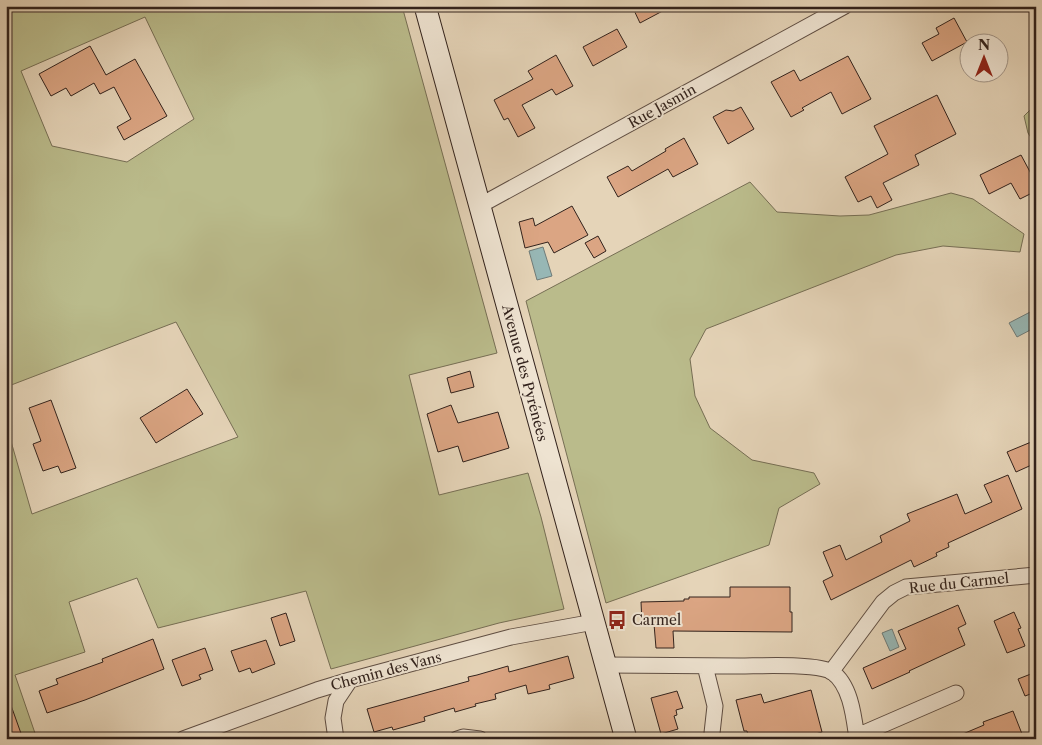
<svg xmlns="http://www.w3.org/2000/svg" width="1042" height="745" viewBox="0 0 1042 745" font-family="'Libre Caslon Text',serif">
<style>
.green{fill:#babb8b;stroke:#766e54;fill-rule:evenodd}
.water{fill:#97b7b5;stroke:#6f7b78}
.building{fill:#dba583;stroke:#32221c}
.lines{fill:none;stroke-linecap:round;stroke-linejoin:round}
.street-casing{stroke:#5f4e43;stroke-width:17}
.secondary-casing{stroke:#32221c;stroke-width:23}
.street{stroke:#eee3d1;stroke-width:15}
.secondary{stroke:#eee3d1;stroke-width:21}
.labels{text-anchor:middle;dominant-baseline:central;stroke-width:4;stroke-linejoin:round;paint-order:stroke}
.street-label{font-size:14px;fill:#32221c;stroke:#eee3d1}
.poi-label{font-size:14px;fill:#32221c;stroke:#eee3d1;text-anchor:start}
</style>
<rect width="100%" height="100%" fill="#e5d4b8"/>
<filter id="stains"><feTurbulence type="fractalNoise" baseFrequency=".004" numOctaves="4"/><feColorMatrix values="0 0 0 0 .2 0 0 0 0 .09 0 0 0 0 .02 0 0 0 .5 -.17"/></filter>
<radialGradient id="worn" r=".72"><stop offset=".6" stop-color="#630" stop-opacity="0"/><stop offset="1" stop-color="#630" stop-opacity=".3"/></radialGradient>
<path class="green" d="M6 6H402L497 353 409 375 439 495 528 473 541 517 564 609 499 623 331 669 306 591 158 628 137 578 69 602 85 652 15 675 37 739H6V424L32 514 238 437 176 322 6 387ZM145 17 194 119 127 162 52 146 21 71Z
M1036 104V145L1028 133 1024 116Z
M750 182 777 212 840 216 869 215 951 193 973 199 1024 234 1020 252 943 246 896 255 706 329 690 359 695 396 710 428 752 460 814 473 820 484 779 508 769 545 606 603 526 301Z"/>
<path class="water" d="M543 247 552 276 537 280 529 251Z
M1036 309V327L1017 337 1009 323Z
M892 629 899 647 890 651 882 633Z"/>
<path class="building" d="M632 6H672L640 23Z
M954 18 967 42 932 61 922 43 939 34 936 28Z
M617 29 627 47 593 66 583 47Z
M90 46 106 75 135 59 167 116 124 140 117 127 131 119 114 87 100 94 94 83 71 96 66 88 51 96 39 74Z
M556 55 573 86 556 95 552 89 522 105 535 128 518 137 508 118 504 120 494 100 533 79 528 71Z
M848 56 871 99 842 114 831 92 802 108 804 110 791 117 771 82 794 70 800 81Z
M937 95 956 134 915 155 919 165 883 183 892 200 877 208 871 196 858 202 845 177 888 154 874 126Z
M741 107 754 129 728 144 713 117 726 110 733 111Z
M684 138 698 164 673 177 668 169 618 197 607 177 628 166 632 171 666 151 665 149Z
M1021 155 1036 183V191L1020 199 1011 183 989 194 980 175Z
M572 206 588 235 554 253 548 242 525 248 519 222 533 218 535 226Z
M598 236 606 251 594 258 585 243Z
M470 371 474 387 451 393 447 378Z
M187 389 203 414 156 443 140 418Z
M51 400 76 468 61 473 58 466 43 471 33 444 41 441 29 408Z
M451 405 458 423 498 412 509 448 463 462 458 446 438 452 427 414Z
M1036 440V463L1016 472 1007 452Z
M1008 475 1022 509 948 543 949 547 936 553 937 556 914 567 911 560 831 600 823 581 833 576 823 552 840 545 846 560 882 542 880 536 910 521 907 514 957 494 965 514 992 502 984 485Z
M730 587H790V612H792V632L673 631 674 648H656L654 624H642L641 602 684 601V599H689V597H730Z
M958 605 966 624 958 628 965 645 909 671 910 672 872 689 863 668 906 649 898 631Z
M1014 612 1021 628 1018 629 1025 646 1007 653 994 621Z
M286 613 295 641 280 646 271 618Z
M153 639 164 669 85 700 47 713 39 691 58 684 56 679 103 662 102 659Z
M266 640 275 664 252 673 250 668 239 672 231 651Z
M205 648 213 670 199 675 201 679 182 686 172 660Z
M568 656 574 678 549 685 550 689 528 694 526 685 495 694 496 699 475 704 476 706 455 712 454 708 424 717 425 721 393 730 392 727 374 732 367 709 469 681 468 677 477 675 508 666 509 672Z
M1036 672V692L1025 696 1018 679Z
M811 690 822 732 799 739H749L747 731H744L736 700 761 694 764 703Z
M677 691 683 708 676 710 677 715 674 716 678 729 661 734 651 698Z
M8 697 23 739H6V698Z
M1013 711 1024 739H951L984 725 983 722Z"/>
<g class="lines">
<g class="street-casing">
<path id="street" d="M479 206 845 6
M606 665C650 665 695 666 740 666 760 666 817 663 832 672 851 685 854 718 857 739
M705 666 715 706 712 733
M831 672 883 602 894 593 906 587 1036 575
M857 736 956 693
M183 739 317 690 350 680 511 637 594 622
M336 739 333 718 336 701 350 680
M457 739 463 737 480 739"/>
</g>
<g class="secondary-casing">
<path id="secondary" d="M425 6 626 739"/>
</g>
<use href="#street" class="street"/>
<use href="#secondary" class="secondary"/>
</g>
<defs>
<g id="bus-bare" transform="scale(1.5)"><path d="M-5-6H5V4H4V6H2V4H-2V6H-4V4H-5ZM-3.5-4V0h7V-4ZM-3.5 1.2v1.5H-2V1.2ZM2 1.2v1.5H3.5V1.2Z" fill="#8f2418" stroke="#eee3d1" stroke-width="2.5" paint-order="stroke"/></g>
</defs>
<g fill-rule="evenodd">
<use href="#bus-bare" x="617" y="620"/>
</g>
<g class="labels">
<g class="street-label">
<text transform="translate(662 106) rotate(-29)">Rue Jasmin</text>
<text transform="translate(525 373) rotate(75)">Avenue des Pyrénées</text>
<text transform="translate(959 583) rotate(-6)">Rue du Carmel</text>
<text transform="translate(386 671) rotate(-15)">Chemin des Vans</text>
</g>
<g class="poi-label">
<text x="632" y="620">Carmel</text>
</g>
</g>
<rect width="1042" height="745" fill="none" stroke="#e5d4b8" stroke-width="25"/>
<rect x="8" y="8" width="1027" height="730" fill="none" stroke="#32221c" stroke-width="2.5"/>
<rect x="12" y="12" width="1017" height="720" fill="none" stroke="#32221c"/>
<g transform="translate(984 58)"><circle r="24" fill="#eee3d1" stroke="#a39689"/>
<path d="M0-4L9 19L0 12L-9 19Z" fill="#8f2418"/>
<text y="-8" font-size="14" font-weight="bold" text-anchor="middle" fill="#32221c">N</text>
</g>
<rect width="100%" height="100%" filter="url(#stains)"/>
<rect width="100%" height="100%" fill="url(#worn)"/>
</svg>
